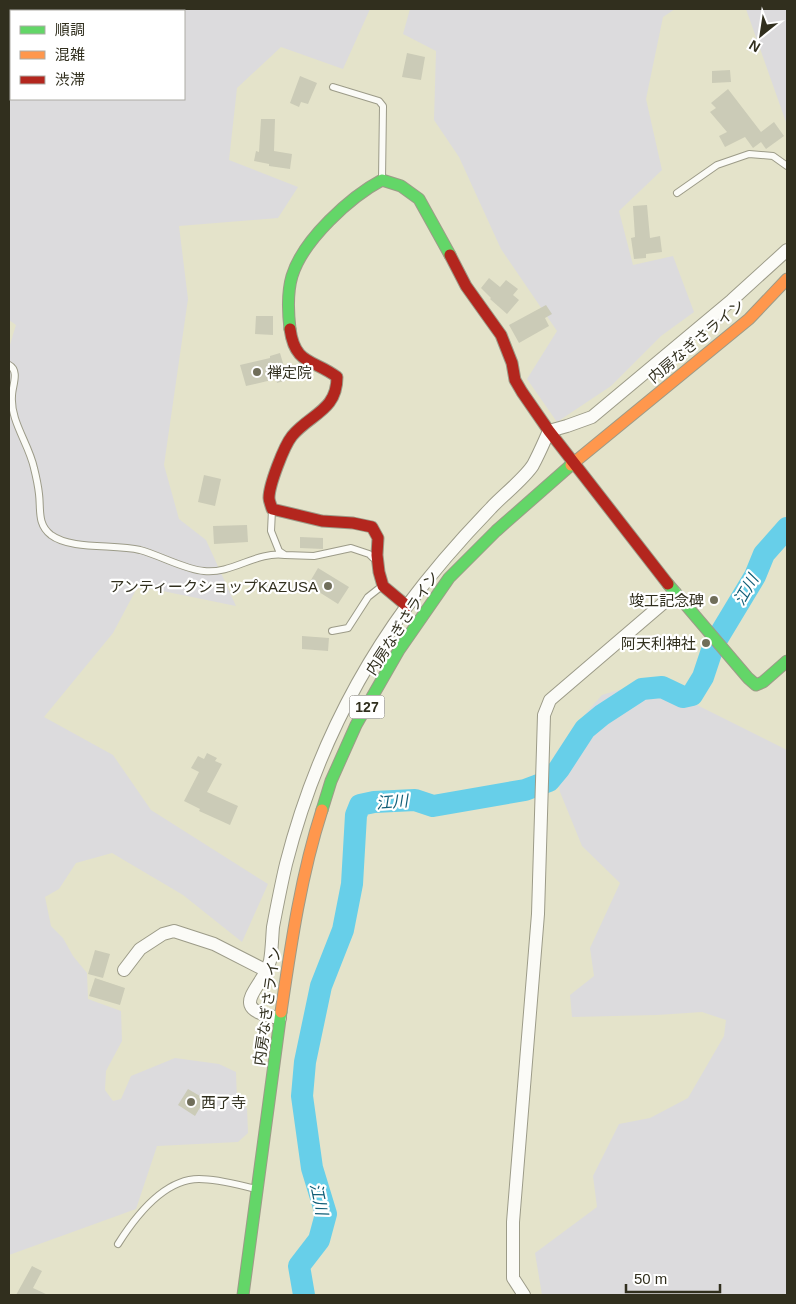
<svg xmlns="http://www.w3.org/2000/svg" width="796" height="1304" viewBox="0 0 796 1304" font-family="Arial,'Noto Sans JP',sans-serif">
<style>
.green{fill:#dcdbdd;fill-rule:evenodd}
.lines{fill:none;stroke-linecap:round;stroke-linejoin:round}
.river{stroke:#67cfe9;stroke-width:22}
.building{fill:#cbcbb7}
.lane-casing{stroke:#9c9b88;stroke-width:8}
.street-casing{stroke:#9c9b88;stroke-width:14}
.fast-casing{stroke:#9c9b88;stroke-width:13}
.slow-casing{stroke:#9c9b88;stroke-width:13}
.jam-casing{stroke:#9c9b88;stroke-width:13}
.lane{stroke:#fbfbf7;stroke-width:6}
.street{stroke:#fbfbf7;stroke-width:12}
.fast{stroke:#63d668;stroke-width:11}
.slow{stroke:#ff974d;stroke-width:11}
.jam{stroke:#b3261e;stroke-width:11}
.poi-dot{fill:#706e5a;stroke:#fff;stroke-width:2}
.labels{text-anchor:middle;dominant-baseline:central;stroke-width:4.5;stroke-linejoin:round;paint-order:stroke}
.shield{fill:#fff;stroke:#6f6d62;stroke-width:1}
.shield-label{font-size:14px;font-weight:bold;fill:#312f1e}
.street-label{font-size:15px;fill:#312f1e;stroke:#fff}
.poi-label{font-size:15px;fill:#312f1e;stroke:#fff;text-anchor:end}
.water-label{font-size:16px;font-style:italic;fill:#125f78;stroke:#fff}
</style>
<rect width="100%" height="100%" fill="#e4e3ca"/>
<path class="green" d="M9 9H370L343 69 281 47 237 88 229 160 298 187 278 218 179 226 188 299 164 465 179 519 206 540 236 606 138 586 113 633 44 717 113 755 151 810 268 884 242 942 183 895 112 853 76 863 59 889 45 897 51 926 63 938 73 956 87 973 88 999 121 1011 122 1041 106 1071 105 1090 113 1101 121 1099 131 1076 175 1058 219 1064 236 1072 237 1101 247 1108 248 1133 238 1142 157 1146 136 1209 9 1255V348L16 325 9 320ZM11 11H184V99H11Z
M410 9H675L663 17 646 99 662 170 619 211 633 265 673 256 694 312 661 336 611 386 557 422 527 379 557 331 501 249 459 157 434 120 436 51 403 34Z
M746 9H787V125Z
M649 681 787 750V1295H542L535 1253 597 1207 593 1176 619 1124 650 1118 688 1098 724 1036 726 1020 702 1012 657 1015 572 1017 570 995 594 976 590 948 620 883 582 846 560 792 554 756 573 728 602 695Z"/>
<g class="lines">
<path class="river" d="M304 1295 299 1266 319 1240 326 1214 312 1168 302 1096 305 1062 321 986 343 930 352 884 356 815 360 805 374 802 415 800 433 806 525 790 549 781 559 769 585 729 602 715 642 689 662 687 683 697 692 695 703 677 714 644 755 576 764 554 787 528"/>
</g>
<path class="building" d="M407 53 425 57 421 80 402 77Z
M730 70 731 82 712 83V71Z
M300 76 317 83 308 104 301 102 299 107 290 103Z
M728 89 761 132 774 122 784 136 766 149 761 142 753 148 745 137 725 147 719 136 727 132 710 112 716 108 711 103Z
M261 119H275L274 151 292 154 290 169 269 166V164L254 161 256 151 259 152Z
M647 205 650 238 660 236 662 252 646 254V258L634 259 631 238 635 237 633 206Z
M489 278 500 287 506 280 518 289 513 295 519 300 507 314 490 299 491 298 481 288Z
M546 305 552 314 545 318 549 326 519 343 509 325Z
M256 316H273V335L255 334Z
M280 353 288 380 277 383 276 379 246 386 240 365 270 358V356Z
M204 475 221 479 215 506 198 502Z
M247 525 248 542 214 544 213 526Z
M300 537 323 538V549L300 548Z
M318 568 349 587 338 604 308 585Z
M302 636 329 638 328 651 302 649Z
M207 753 217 758 215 761 222 764 207 792 238 806 230 825 199 811 200 809 184 801 199 772 191 768 198 756 204 759Z
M95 950 110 954 103 978 88 974Z
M95 978 125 988 120 1005 89 996Z
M188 1089 205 1099 195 1116 178 1105Z
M32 1266 42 1271 33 1288 48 1295H16Z"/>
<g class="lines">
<g class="lane-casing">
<path id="lane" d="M333 87 379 101 383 106 382 179
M677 193 717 165 749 154 773 156 787 166
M9 365C20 371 12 386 12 396 10 421 29 444 34 468 36 476 38 485 39 494 41 510 37 524 51 535 71 550 114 544 140 550 159 555 186 570 204 571 233 574 256 551 285 555
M272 510 271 531 279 551 285 555 314 556 351 548 369 554 373 558
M332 631 348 628 368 597 382 586
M118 1244C135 1217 164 1179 199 1179 217 1179 235 1184 252 1188"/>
</g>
<g class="street-casing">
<path id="street" d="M124 970 140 949 163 934 174 931 214 944 265 970
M280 1018C224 1009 262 990 270 961 272 950 272 938 273 927 277 906 281 885 286 864 310 770 350 684 407 606 433 571 461 539 491 508 502 496 525 478 533 465 539 454 544 442 549 431L567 426 592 417 732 300 787 250
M524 1295 513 1278V1222L538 914 544 715 550 700 675 593"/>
</g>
<g class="fast-casing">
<path id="fast" d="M290 329C288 312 287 293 292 276 303 240 350 197 382 180L401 186 419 199 450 255
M668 584 748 678 756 685 763 682 787 661
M322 810 331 781 356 725 399 650 449 578 496 531 571 465
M243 1295 281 1012"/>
</g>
<g class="slow-casing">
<path id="slow" d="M571 465 749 319 787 279
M281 1012C291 944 301 875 322 810"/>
</g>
<g class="jam-casing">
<path id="jam" d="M450 255 466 286 501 335 512 363 515 380 522 392 549 431 668 584
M290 329C295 365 313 359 337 377 337 411 310 414 292 436 284 446 269 485 269 498 269 501 271 505 272 509L322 521 353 523 372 527 378 538 377 555 379 572 383 586 407 606"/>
</g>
<use href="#lane" class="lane"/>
<use href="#street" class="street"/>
<use href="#fast" class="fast"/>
<use href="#slow" class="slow"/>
<use href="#jam" class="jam"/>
</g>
<g class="poi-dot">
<circle cx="257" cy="372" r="5"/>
<circle cx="328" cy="586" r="5"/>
<circle cx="714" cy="600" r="5"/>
<circle cx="706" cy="643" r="5"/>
<circle cx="191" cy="1102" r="5"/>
</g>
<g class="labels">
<rect class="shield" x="349.5" y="695.5" width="35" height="23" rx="4"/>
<g class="shield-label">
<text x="367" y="707">127</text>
</g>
<g class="street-label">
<text transform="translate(696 341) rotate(-40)">内房なぎさライン</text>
<text transform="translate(402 623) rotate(-57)">内房なぎさライン</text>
<text transform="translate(267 1006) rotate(-82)">内房なぎさライン</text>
</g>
<g class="poi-label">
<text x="267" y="372" text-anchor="start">禅定院</text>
<text x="318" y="586">アンティークショップKAZUSA</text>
<text x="704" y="600">竣工記念碑</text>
<text x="696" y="643">阿天利神社</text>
<text x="201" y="1102" text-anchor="start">西了寺</text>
</g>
<g class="water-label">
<text transform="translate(746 590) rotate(-60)">江川</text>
<text transform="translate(392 802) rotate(-5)">江川</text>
<text transform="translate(319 1199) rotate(78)">江川</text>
</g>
</g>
<rect width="796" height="1304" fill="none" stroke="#312f1e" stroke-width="20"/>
<rect x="10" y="10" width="175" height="90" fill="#ffffff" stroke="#adaca5"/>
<rect x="20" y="26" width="25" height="8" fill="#63d668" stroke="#adaca5"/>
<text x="55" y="35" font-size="15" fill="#312f1e">順調</text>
<rect x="20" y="51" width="25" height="8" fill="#ff974d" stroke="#adaca5"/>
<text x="55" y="60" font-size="15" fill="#312f1e">混雑</text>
<rect x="20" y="76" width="25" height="8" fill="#b3261e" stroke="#adaca5"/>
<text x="55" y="85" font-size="15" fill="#312f1e">渋滞</text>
<g transform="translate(761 35) rotate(210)" stroke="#ffffff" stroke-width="4" paint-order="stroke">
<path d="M0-4L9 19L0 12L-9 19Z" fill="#312f1e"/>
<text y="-8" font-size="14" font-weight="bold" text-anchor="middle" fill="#312f1e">N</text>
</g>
<path d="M626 1284v8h94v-8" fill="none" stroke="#312f1e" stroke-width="2.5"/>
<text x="634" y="1284" font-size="15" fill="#312f1e" stroke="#ffffff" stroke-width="4" paint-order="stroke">50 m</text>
</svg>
